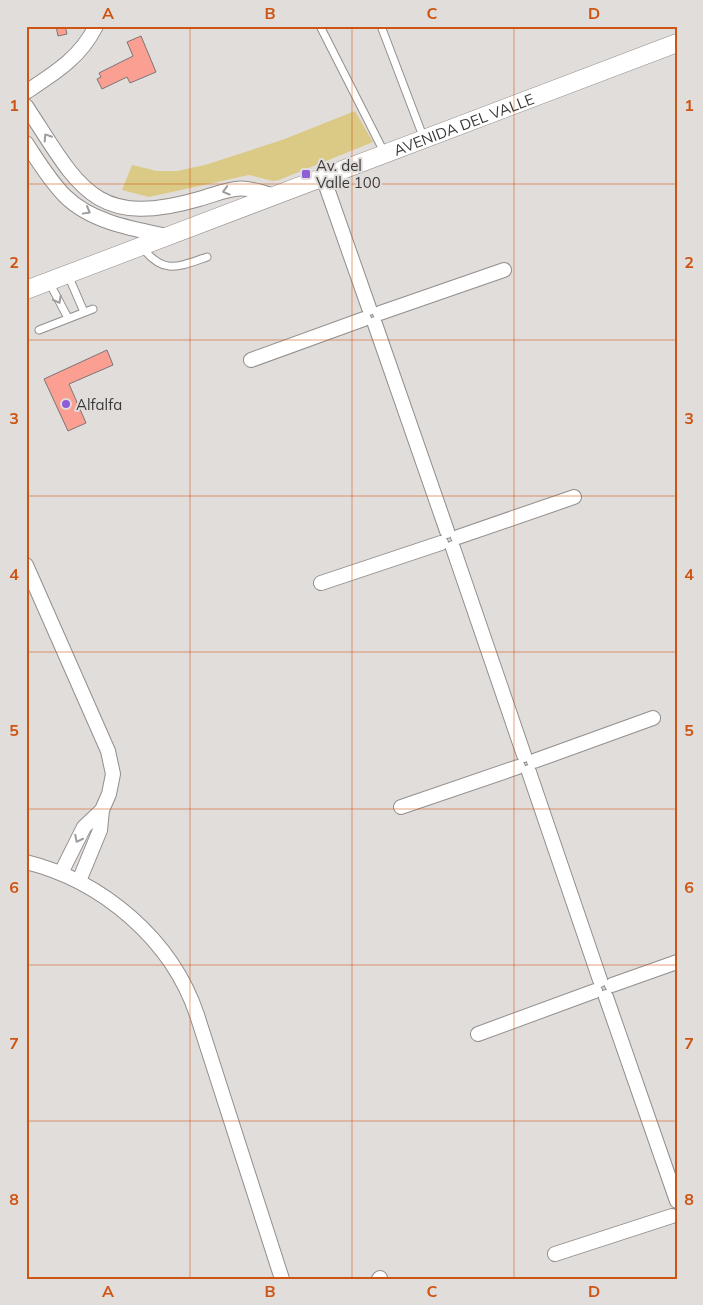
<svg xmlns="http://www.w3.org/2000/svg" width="703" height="1305" viewBox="0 0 703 1305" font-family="Mulish,sans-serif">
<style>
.green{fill:#dbca85}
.building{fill:#fa9f92;stroke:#7a7676}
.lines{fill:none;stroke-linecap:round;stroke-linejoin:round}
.service-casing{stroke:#928e8c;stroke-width:9}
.minor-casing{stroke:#928e8c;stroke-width:16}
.tertiary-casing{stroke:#928e8c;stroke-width:19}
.service{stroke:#fff;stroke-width:7}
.minor{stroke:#fff;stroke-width:14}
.tertiary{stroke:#fff;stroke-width:18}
.oneway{stroke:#9e9c9c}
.grid{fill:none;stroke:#ce5413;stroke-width:1;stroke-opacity:0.55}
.poi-dot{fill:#8f5dd6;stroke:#e1dddb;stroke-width:2}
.labels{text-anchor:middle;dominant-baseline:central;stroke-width:4;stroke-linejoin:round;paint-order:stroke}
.street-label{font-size:15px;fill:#3c3a39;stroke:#e1dddb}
.poi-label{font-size:15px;fill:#3c3a39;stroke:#e1dddb;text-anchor:start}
.neatline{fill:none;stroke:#ce5413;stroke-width:2}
.grid-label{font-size:16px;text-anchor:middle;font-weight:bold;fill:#ce5413}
</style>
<rect width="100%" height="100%" fill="#e1dddb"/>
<path class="green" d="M355 111 373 142 279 180 273 181 249 175 149 197 122 190 132 165 157 171H177L205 165 282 140Z"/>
<path class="building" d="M56 26H65L67 34 58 36Z
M141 36 156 72 130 83 127 77 102 89 97 79 101 77 99 73 133 56 127 42Z
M107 350 113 365 69 384 86 423 68 431 44 379Z"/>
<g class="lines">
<g class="service-casing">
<path id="service" d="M320 26 385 154
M381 26 424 139
M142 247C163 275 178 267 207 257
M68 275 84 312
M49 282 68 318
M39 330 93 309"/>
</g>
<g class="minor-casing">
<path id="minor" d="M26 92C55 73 80 58 96 26
M26 106C78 185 93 230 199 199 233 189 238 183 273 196
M26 143C38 161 50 181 65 196 91 222 133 229 167 236
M323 177 369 308
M380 313 504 270
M375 324 447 531
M251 360 364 319
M458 537 574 497
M453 548 524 755
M26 565 108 751 113 774 109 794 102 810 84 827 61 873
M321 583 441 543
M534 761 653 718
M529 772 600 980
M401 807 518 767
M26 862C103 881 172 940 197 1015L282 1279
M79 881 100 830 102 810
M612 985 677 962
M606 997 677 1201
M478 1034 595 991
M555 1254 672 1216
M379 1279 380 1278"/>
</g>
<g class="tertiary-casing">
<g id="tertiary">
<path id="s1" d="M26 290 677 43"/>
</g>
</g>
<use href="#service" class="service"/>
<use href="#minor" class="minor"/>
<use href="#tertiary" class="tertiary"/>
</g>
<defs><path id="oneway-chevron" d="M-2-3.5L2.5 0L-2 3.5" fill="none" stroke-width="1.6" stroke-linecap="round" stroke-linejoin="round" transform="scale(1.25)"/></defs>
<g class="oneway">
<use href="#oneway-chevron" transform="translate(47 137) rotate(-123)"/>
<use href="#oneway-chevron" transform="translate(226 191) rotate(164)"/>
<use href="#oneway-chevron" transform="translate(87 211) rotate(29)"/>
<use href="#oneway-chevron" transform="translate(58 300) rotate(62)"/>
<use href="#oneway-chevron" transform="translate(78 839) rotate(117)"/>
</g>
<path class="grid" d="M190 26V1279M352 26V1279M514 26V1279M26 184H677M26 340H677M26 496H677M26 652H677M26 809H677M26 965H677M26 1121H677"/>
<g class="poi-dot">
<rect x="301" y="169" width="10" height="10" rx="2.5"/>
<circle cx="66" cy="404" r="5"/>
</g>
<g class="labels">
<g class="street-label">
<text stroke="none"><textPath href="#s1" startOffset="468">AVENIDA DEL VALLE</textPath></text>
</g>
<g class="poi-label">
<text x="316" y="165">Av. del<tspan x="316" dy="17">Valle 100</tspan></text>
<text x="76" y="404">Alfalfa</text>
</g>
</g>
<rect width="703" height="1305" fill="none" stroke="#e1dddb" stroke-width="55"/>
<rect x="28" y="28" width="648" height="1250" class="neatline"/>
<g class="grid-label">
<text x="108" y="19">A</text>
<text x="270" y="19">B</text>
<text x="432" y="19">C</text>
<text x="594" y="19">D</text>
<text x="14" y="111">1</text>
<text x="689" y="111">1</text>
<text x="14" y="268">2</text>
<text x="689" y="268">2</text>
<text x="14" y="424">3</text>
<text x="689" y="424">3</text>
<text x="14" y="580">4</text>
<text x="689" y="580">4</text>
<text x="14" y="736">5</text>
<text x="689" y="736">5</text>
<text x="14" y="893">6</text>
<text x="689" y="893">6</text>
<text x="14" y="1049">7</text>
<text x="689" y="1049">7</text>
<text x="14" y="1205">8</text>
<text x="689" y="1205">8</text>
<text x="108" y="1297">A</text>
<text x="270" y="1297">B</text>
<text x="432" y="1297">C</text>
<text x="594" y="1297">D</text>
</g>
</svg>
